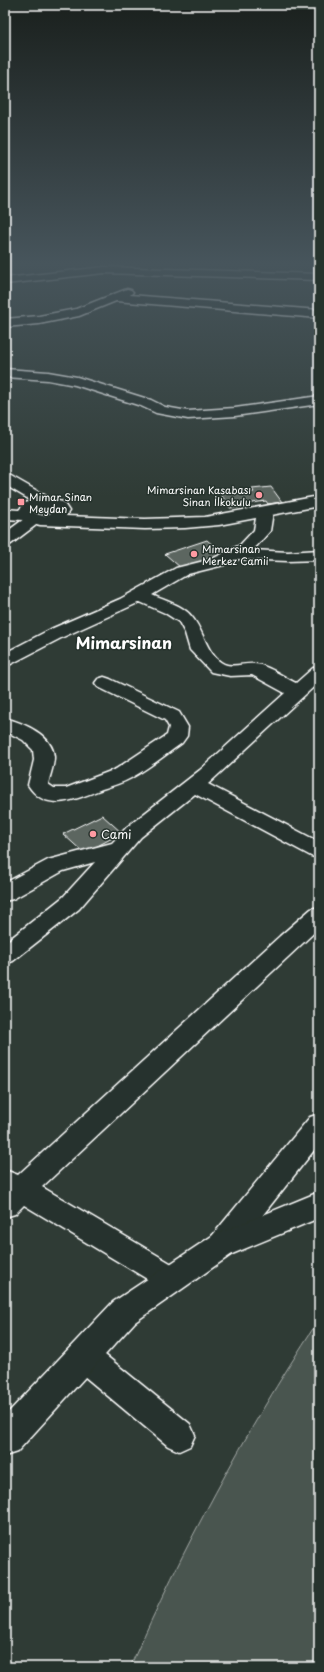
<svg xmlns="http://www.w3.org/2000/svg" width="324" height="1672" viewBox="0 0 324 1672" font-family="'Playpen Sans',sans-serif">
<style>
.green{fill:#4a544f;stroke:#a4aaa7}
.building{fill:#5b6661;stroke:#fff}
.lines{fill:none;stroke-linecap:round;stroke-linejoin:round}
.minor-casing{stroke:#fff;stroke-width:3}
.tertiary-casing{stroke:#fff;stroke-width:3}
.minor{fill:#26332d;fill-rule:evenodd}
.tertiary{fill:#26332d;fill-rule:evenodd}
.poi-dot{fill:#ff9aa2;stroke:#26332d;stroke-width:1.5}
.labels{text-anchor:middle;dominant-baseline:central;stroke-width:3;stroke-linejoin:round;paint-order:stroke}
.far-poi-label{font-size:10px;fill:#fff;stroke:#26332d;text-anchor:start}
.poi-label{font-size:12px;fill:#fff;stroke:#26332d;text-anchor:start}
.district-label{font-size:16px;font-weight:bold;fill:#fff;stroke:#26332d}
</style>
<rect width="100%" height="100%" fill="#2f3b35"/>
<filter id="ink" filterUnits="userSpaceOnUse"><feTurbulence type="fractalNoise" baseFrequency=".025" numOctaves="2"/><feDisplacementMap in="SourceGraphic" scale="8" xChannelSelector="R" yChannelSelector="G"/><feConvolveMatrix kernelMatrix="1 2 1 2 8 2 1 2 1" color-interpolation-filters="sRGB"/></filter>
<g filter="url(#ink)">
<path class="green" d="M316 1324 319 1327V1667H130C183 1548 244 1434 316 1324Z"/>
<path class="building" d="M271 487 282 502 268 504 266 501 239 505 240 507 230 508 220 493 239 490 241 494 254 492 252 489Z
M207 540 223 554 181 568 165 554Z
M102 815 122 833 84 853 63 834Z"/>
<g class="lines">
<g class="minor-casing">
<path id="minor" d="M104 267 319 274V280L104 273 5 284V278Z
M127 289 131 290 133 292 130 295 319 310V318L116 301 79 316 39 324 5 327V319L39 316 76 309Z
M5 369 48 372 77 377 151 400 165 407 188 411 235 408 319 396V404L235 416 188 419 156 413 141 406 75 385 48 380 5 377Z
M265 507 270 509 273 512 270 531 253 550 288 552 319 550V560L288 561 237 559 224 565 188 574 152 595C165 601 183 605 192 617 204 631 207 656 224 664 233 668 245 663 254 664 266 664 285 678 296 683L313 668 319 667V682L208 784 319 842V858L311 856 195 794 141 837 79 909 13 961 5 964V943L63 897 95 862 63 871 13 899 5 901V883L48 860 112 843 127 827 200 770 285 693 252 675 230 676 211 672 190 650 185 633 179 622 165 613 140 602 63 637 11 664 5 665V653L51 629 120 599 176 568 212 559 240 545 254 530 257 512 260 509Z
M34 514 40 516 42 519 40 522 11 544 5 546V533L28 516Z
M104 677 110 679 179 712 188 727 187 736 182 743C165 755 149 768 131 778 122 783 112 786 102 789 77 799 46 814 28 785L34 760 33 750 23 740 5 731V718C23 723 53 735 54 757 54 766 50 775 48 784L54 788H66L116 769 167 735 169 727 165 720 98 687 95 683 98 679Z
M319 907V928L42 1187 182 1270 186 1279 182 1288 172 1292 162 1288 24 1205 15 1214 5 1217V1170L18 1175 280 936 311 909Z
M319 1114V1144L232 1254 222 1258 212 1254 208 1245 212 1236 310 1117Z
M83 1341 94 1346 190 1424 195 1435 190 1446 179 1451 168 1446 72 1366 68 1356 72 1346Z"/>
</g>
<g class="tertiary-casing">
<path id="tertiary" d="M5 474 11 476 53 500 63 502 69 511 66 516 145 519 205 517 319 496V506L219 525 185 528 145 529 40 525 23 520 5 519V509L19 510 25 503 32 501 5 485ZM42 508 52 509 53 511C48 516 42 517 35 513V511Z
M319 1192V1218L232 1254 135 1322 17 1452 5 1456V1416L113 1302 212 1236Z"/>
</g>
<use href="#minor" class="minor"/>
<use href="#tertiary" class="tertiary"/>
</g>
</g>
<linearGradient id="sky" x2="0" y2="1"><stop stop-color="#1a201d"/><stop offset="0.53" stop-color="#47555c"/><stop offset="1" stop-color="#47555c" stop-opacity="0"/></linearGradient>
<rect width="324" height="497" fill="url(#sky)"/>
<g class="poi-dot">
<circle cx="259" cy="495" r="4"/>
<rect x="17" y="498" width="8" height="8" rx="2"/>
<circle cx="194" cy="554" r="4"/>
<circle cx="93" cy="834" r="4"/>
</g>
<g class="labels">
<g class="far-poi-label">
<text x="251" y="489" text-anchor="end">Mimarsinan Kasabası<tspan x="251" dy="12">Sinan İlkokulu</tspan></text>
<text x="29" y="496">Mimar Sinan<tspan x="29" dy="12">Meydan</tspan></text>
<text x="202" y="548">Mimarsinan<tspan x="202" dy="12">Merkez Camii</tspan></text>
</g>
<g class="poi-label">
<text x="101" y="834">Cami</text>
</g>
<g class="district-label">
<text x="124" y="642">Mimarsinan</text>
</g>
</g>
<rect width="324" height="1672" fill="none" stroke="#26332d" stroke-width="20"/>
<rect x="10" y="10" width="304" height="1652" fill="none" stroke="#fff" stroke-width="1.5" filter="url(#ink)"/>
</svg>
